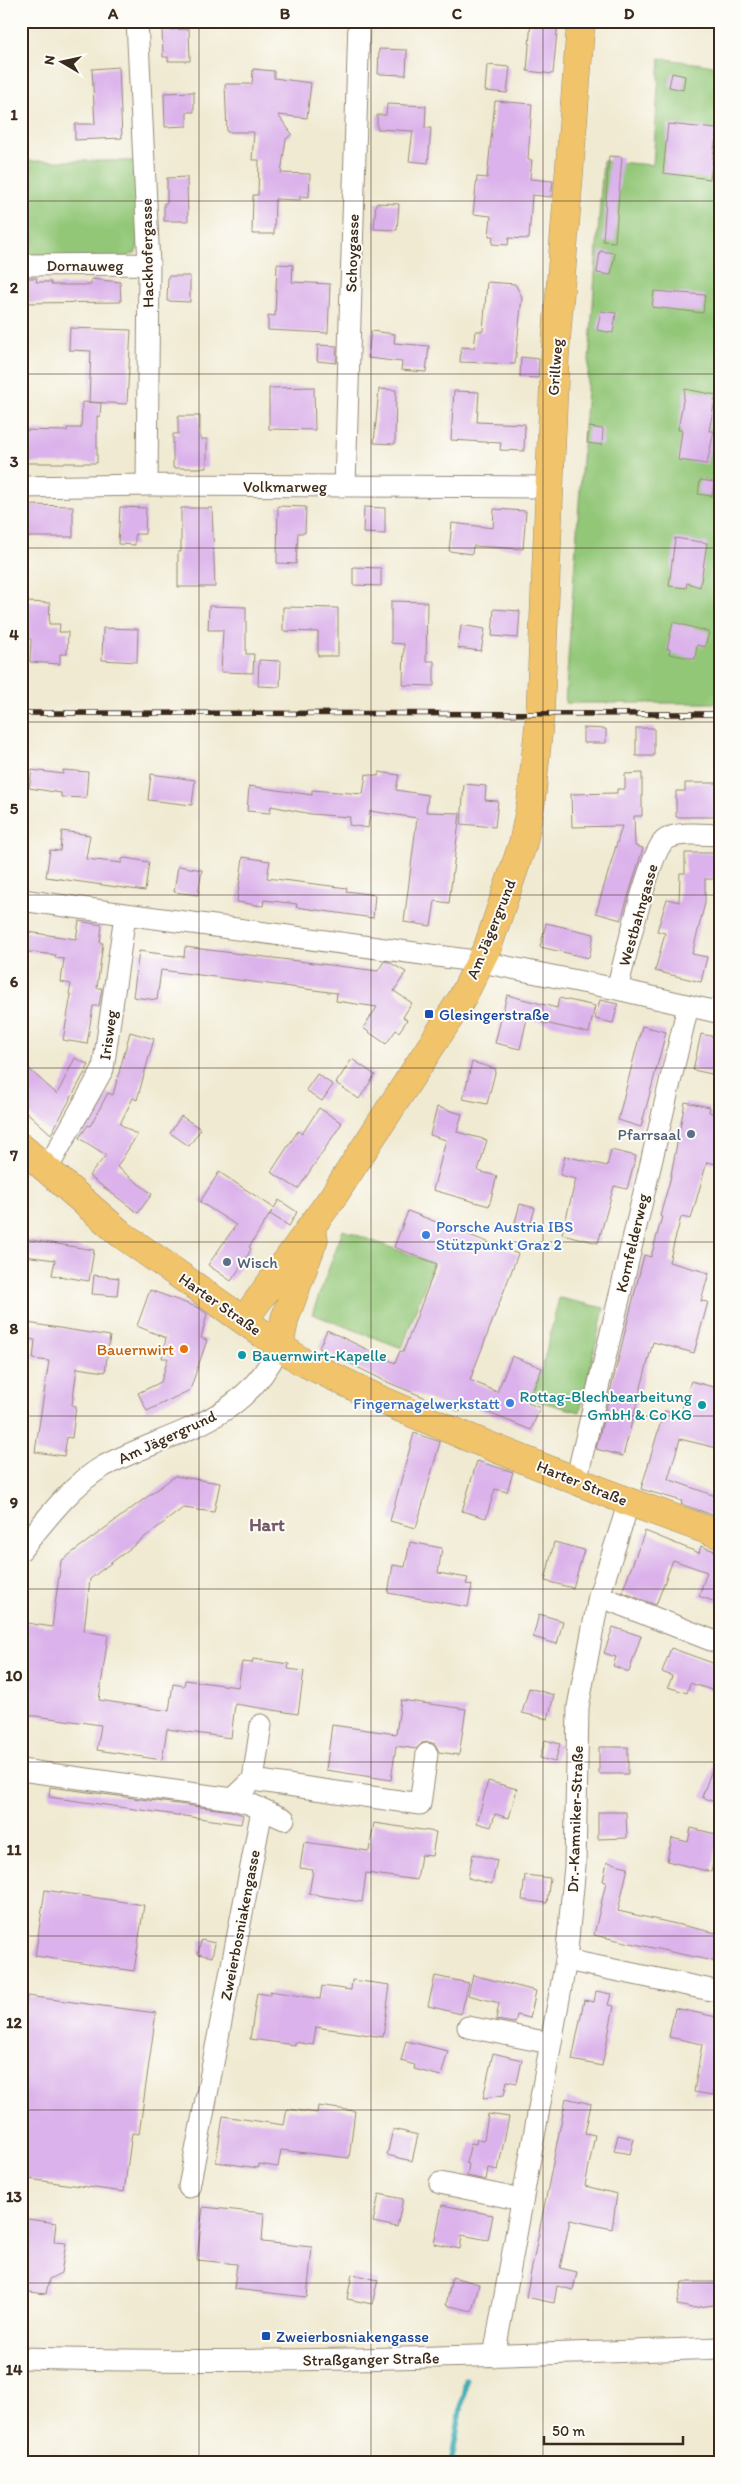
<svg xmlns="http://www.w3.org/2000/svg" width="742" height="2484" viewBox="0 0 742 2484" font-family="Itim,sans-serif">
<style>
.green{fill:#93c778;stroke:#67784b}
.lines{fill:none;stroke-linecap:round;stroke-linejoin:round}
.stream{stroke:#3cadb5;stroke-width:5.5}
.building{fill:#dbb2eb}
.minor-casing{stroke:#968a78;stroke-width:23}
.major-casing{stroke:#968a78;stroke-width:29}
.minor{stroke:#fff;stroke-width:21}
.major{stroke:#f1c36a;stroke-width:28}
.rail-casing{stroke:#3b2a1e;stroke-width:5.5}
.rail{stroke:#fdfcf7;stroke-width:4;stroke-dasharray:11;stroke-linecap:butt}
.grid{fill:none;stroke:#3b2a1e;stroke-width:1;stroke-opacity:0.55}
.transit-dot{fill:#1a4fb4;stroke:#fdfcf7;stroke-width:2}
.service-dot{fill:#5c6f8a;stroke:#fdfcf7;stroke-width:2}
.shop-dot{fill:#3f7fe0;stroke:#fdfcf7;stroke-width:2}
.food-dot{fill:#e8710a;stroke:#fdfcf7;stroke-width:2}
.culture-dot{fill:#0f9aa8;stroke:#fdfcf7;stroke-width:2}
.labels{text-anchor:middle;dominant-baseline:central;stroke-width:4;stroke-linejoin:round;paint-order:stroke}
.street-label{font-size:16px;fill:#3b2a1e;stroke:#fdfcf7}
.transit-label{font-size:16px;fill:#164399;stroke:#fdfcf7;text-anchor:start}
.service-label{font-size:16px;fill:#4e5e75;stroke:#fdfcf7;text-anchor:end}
.shop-label{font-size:16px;fill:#366cbe;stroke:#fdfcf7;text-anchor:start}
.food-label{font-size:16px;fill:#c56008;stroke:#fdfcf7;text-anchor:end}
.culture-label{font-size:16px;fill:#0d838f;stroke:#fdfcf7;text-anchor:start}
.neighbourhood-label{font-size:18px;font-weight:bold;fill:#735a66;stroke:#fdfcf7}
.neatline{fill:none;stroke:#3b2a1e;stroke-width:2}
.grid-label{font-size:16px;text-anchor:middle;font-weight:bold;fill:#3b2a1e}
</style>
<rect width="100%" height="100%" fill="#fdfcf7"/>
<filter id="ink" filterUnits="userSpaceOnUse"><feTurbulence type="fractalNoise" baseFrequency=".02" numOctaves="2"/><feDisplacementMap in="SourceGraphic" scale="10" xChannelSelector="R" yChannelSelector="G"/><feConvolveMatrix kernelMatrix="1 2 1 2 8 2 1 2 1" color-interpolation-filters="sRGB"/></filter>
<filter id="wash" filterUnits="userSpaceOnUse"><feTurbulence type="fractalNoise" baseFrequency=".0096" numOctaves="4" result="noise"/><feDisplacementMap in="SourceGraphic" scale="20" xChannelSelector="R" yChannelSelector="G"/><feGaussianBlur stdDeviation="1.12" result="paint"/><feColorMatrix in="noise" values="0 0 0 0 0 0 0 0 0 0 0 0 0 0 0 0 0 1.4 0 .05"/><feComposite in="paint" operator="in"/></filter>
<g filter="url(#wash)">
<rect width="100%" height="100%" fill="#f0ead2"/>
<path class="green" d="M660 58 721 67V703H565L603 161 653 165Z
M21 161H139L138 248 135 253 127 257H21Z
M343 1230 433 1263 402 1348 312 1314Z
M559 1298 604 1308 580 1412 530 1399 542 1368Z"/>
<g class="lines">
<path class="stream" d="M451 2463 466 2381"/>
</g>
<g id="blocks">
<path class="building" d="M531 21H558L553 74 527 71Z
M189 29 190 61H168V57H163L162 30Z
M379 49 407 50 406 75 378 74Z
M487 65 510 67 507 93 485 91Z
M119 67 122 138 75 140V124H95L92 69Z
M253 69 274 71V78L311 83 307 118 278 115 292 134 286 139 281 173 310 174 309 197 300 196V200L275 199 274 234H252L253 195H258L259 160H252L254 132H227L225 84H252Z
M672 73 685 76 683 90 669 87Z
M194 92V112H187V126L165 127 164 93Z
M495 101 532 104 528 160H532L530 179 553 181 551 197 532 195 529 239 509 238 508 245 492 244 493 236H489L491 216 473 214 477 177 487 178Z
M387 104 426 106 425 128H431L428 163 409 161 413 131 377 129V115H386Z
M668 124 717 129 710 179 663 173Z
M609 156 622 157 615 242 603 241Z
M187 177 188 221H164V203H167V178Z
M376 203 399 204 397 230 374 229Z
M600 251 615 253 611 275 597 273Z
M277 264 293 265 292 282 330 284 328 333 268 330V315L275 316Z
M168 276H190V302L167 301Z
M21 278H37L36 282H51V285H91V279L120 282 121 302 21 303Z
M487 282 515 284 522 297 515 364 460 362 461 347 474 348 476 331H483Z
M654 291 705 295 703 313 652 307Z
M601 311 616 313 613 333 597 330Z
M70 328 131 330 127 404 89 402 91 351 69 350Z
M371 331 395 334 394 343 429 346 426 372 401 370 402 362 368 358Z
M318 345 337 346 336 363 317 361Z
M521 357 539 359 538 378 520 377Z
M314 387 315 430 269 429V388Z
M379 389 396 390 395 444 374 443Z
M685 389 716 395 709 431H714L707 464 678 460 682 430H678Z
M454 391 479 392 477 422 525 424 524 451 500 450 501 443 451 440Z
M82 402 101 403 100 417 97 416V463H21V430L67 431V428H81Z
M178 416H200V439H207V468H173V434H178Z
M589 427 603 429 602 445 587 443Z
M700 480 714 482 712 496 698 494Z
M27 505 73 506V537H27Z
M278 506 306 507 305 533H298L296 564 277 563Z
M120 507 146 508 145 534H135V545L118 544Z
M364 507 385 508V534L363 533Z
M181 508H212L215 587H178V552H181Z
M494 509 526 511 523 549 473 546 472 554 449 551 452 523 493 528Z
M675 538 707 543 700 587 687 583 686 588 669 586Z
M353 567 381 568V586L353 585Z
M391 601 427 602 426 661H434V686L403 685 404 644 391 643Z
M25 602 50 603 49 624H60L59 632H68L67 654H60V664L30 662 31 639 23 638Z
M209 606 246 607V654H254L253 673 221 672 223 630H208Z
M283 607 338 608V656H318V632L283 631Z
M494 609 520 611 518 638 492 636Z
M673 622 709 632 705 647 697 645 695 659 669 654 670 649H667Z
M461 625 485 629 481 651 458 648Z
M103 628 138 629 137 662 102 660Z
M259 660 281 661 280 687 258 686Z
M583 728 606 729V743H583Z
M636 728H654V756H636Z
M32 770 63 774V770L88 772 86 798 61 797V793L29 788Z
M379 772 399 775 396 790 428 795 426 812 460 813 449 903 435 901 431 926 404 922 417 818 370 811 368 828 349 825 350 817 311 814 271 806 270 813 247 811 249 786 312 795V790L363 794 366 774 378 776Z
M642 773V816H634L635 846 643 848 621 920 596 913 622 826 572 827 571 794 617 793V789H625V774Z
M151 774 195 780 192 805 148 800Z
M685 783H721V817H676V791H685Z
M464 784 486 786 485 800 498 801 495 827 461 824Z
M62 831 90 835 86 859 122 863V859L125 858 149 862 145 891 46 877 50 850 60 851Z
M685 853H721V879H705V903L692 954 707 957 701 982 655 971 665 933 657 931 667 899 679 902 680 873H685Z
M243 857 270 861 267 878 347 888 346 891 375 895 373 918 296 907 297 904 264 900 263 906 237 902Z
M178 866 202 870 198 895 174 892Z
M79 921 102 925 100 943H103L97 988H102L99 1006H93L87 1044 63 1040 71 995 69 994 71 984 61 982 64 959 55 958 56 955 21 951V931L76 939Z
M546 923 594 934 589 958 540 947Z
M185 947 378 971 384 961 389 962 406 972 394 991 412 1003 403 1017 407 1020 399 1032 396 1030 386 1044 363 1028 377 1007 336 1001 337 993 161 970 157 1000 133 997 139 951 184 957Z
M507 995 557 1008 559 998 595 1006 589 1033 527 1019 520 1049 495 1043Z
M600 1000 618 1004 613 1023 595 1019Z
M642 1026 666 1032 641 1127 618 1120Z
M130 1032 154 1039 137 1100 133 1098 120 1124 137 1135 117 1167 152 1194 138 1213 89 1176 106 1155 79 1138 88 1125 90 1126 108 1093 113 1095Z
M701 1034 721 1038V1076L693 1070Z
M75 1058 89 1065 51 1134 21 1107V1062L57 1094Z
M352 1059 375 1075 359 1099 336 1083Z
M472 1062 496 1069 487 1104 463 1099Z
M317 1074 333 1085 322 1101 306 1090Z
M685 1102 710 1107 709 1112 721 1115V1165L707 1162 691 1219 681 1217 669 1262 709 1273 701 1301 708 1302 694 1353 653 1342 623 1456 596 1449 644 1255 651 1257 662 1217 660 1216 670 1180Z
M437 1107 462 1114 457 1132 487 1140 478 1171 497 1176 489 1206 433 1190 446 1140 430 1135Z
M319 1108 342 1123 298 1189 271 1172 298 1131 302 1134Z
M181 1116 201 1129 189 1146 170 1133Z
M611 1150 636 1156 627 1189 614 1186 598 1243 562 1234 576 1179 560 1175 565 1156 607 1166Z
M219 1172 274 1208 279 1200 297 1212 289 1226 270 1214 272 1211 249 1247 251 1249 246 1259 231 1281 208 1265 236 1225 200 1202Z
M520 1204 535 1208 530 1226 515 1222Z
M408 1211 518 1254 470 1380 497 1392 512 1356 542 1368 528 1403 540 1408 531 1430 464 1403 460 1412 387 1382 319 1348 327 1330 395 1363 400 1351 403 1352 437 1264 394 1247Z
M26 1239 94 1250 89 1281 52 1275 55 1260 24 1256Z
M94 1275 119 1278 117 1296 92 1294Z
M150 1290 199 1308 207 1314 201 1338 207 1340 190 1390 147 1411 138 1393 161 1382 168 1358H162L166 1338 137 1326Z
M21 1322 110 1336 105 1372 77 1368 72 1405 76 1406 72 1438 67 1437 64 1456 35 1452 49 1361 33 1359 35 1340 21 1338Z
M691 1381 721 1389V1449L680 1439 668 1479 721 1498V1518L681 1504 682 1501 641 1489 664 1411 680 1415Z
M414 1433 440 1442 416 1528 390 1521Z
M477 1461 513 1472 507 1492 495 1489 486 1518 462 1511Z
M175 1476 220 1483 214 1512 183 1508 90 1579 84 1631 108 1635 99 1700 169 1711 173 1684 184 1686 185 1680 238 1687 242 1662 252 1663 253 1659 289 1664 288 1669 304 1671 298 1714 235 1704 231 1738 167 1729 162 1760 97 1750 101 1725 21 1714V1622L52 1627 61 1561Z
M645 1531 699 1553 701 1546 715 1551 721 1550V1604L699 1596 707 1572 673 1560 656 1605 622 1592Z
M410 1542 442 1548 438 1573 468 1578 466 1584 472 1585 468 1607 388 1593 393 1565 405 1567Z
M554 1542 584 1550 573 1588 545 1581Z
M539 1614 563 1621 557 1644 533 1637Z
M613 1627 641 1636 629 1672 613 1666 616 1657 604 1653Z
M671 1648 721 1666V1693L690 1683 687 1693 668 1687 672 1676 662 1672Z
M529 1688 554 1695 548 1719 522 1713Z
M401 1700 466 1709 459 1755 439 1752 435 1744 429 1742 422 1743 416 1749 396 1746 391 1780 326 1770 332 1725 396 1734Z
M545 1740 560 1744 555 1762 540 1758Z
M599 1747H628V1774H599Z
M719 1750H721V1804L702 1797Z
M488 1781 517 1789 509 1818 495 1814 491 1827 477 1823Z
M50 1787 231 1811 243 1815 241 1824 49 1797Z
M598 1812H626L627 1838 598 1839Z
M374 1823 436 1832 432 1856 421 1855 417 1880 366 1873 362 1902 309 1894 313 1870 300 1868 304 1842 369 1851Z
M691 1828 720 1835 711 1872 667 1861 672 1838 688 1842Z
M473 1854 497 1860 492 1884 468 1878Z
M607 1862 628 1867 618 1911 721 1934 717 1962 594 1935 606 1882 603 1881Z
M525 1875 550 1878 547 1903 522 1900Z
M45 1890 144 1905 134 1971 35 1956Z
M201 1940 215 1943 212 1957 198 1954Z
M473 1975 536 1991 530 2018 517 2015 515 2023 496 2020 499 2003 468 1995Z
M435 1976 469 1983 461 2014 428 2006Z
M352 1980 390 1985 383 2037 316 2027 313 2045 295 2042V2045L250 2039 257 1993 270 1995V1991L320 1999 322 1986 351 1990Z
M596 1991 611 1994 608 2005 614 2006 602 2066 572 2060 584 2000 594 2002Z
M27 1996 156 2013 139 2134 132 2133 124 2192 21 2178V2015H24Z
M675 2008 721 2018V2052L713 2095 694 2092 702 2044 669 2037Z
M406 2041 448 2051 441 2076 414 2069 415 2065 401 2061Z
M493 2053 522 2060 517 2083 507 2081 504 2095 483 2098Z
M566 2098 591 2104 585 2133 595 2135 585 2186 617 2194 612 2229 570 2220 560 2268 577 2272 573 2290 557 2286 554 2303 526 2297Z
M318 2106 355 2111 349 2158 281 2150 278 2167 258 2164V2168L216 2162 223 2116 284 2125 287 2109 317 2113Z
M488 2114 509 2117 498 2170 488 2168 486 2180 467 2176 469 2164 466 2163 471 2143 476 2144 477 2139 484 2140Z
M393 2129 418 2135 412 2161 387 2155Z
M618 2135 634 2139 630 2154 614 2151Z
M379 2194 403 2199 397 2227 373 2222Z
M442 2205 493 2215 488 2240 462 2235 460 2249 434 2244Z
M203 2207 264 2213 262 2242 312 2247 307 2297 234 2289 237 2264 197 2260Z
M21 2218 56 2223 54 2242 66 2243 61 2273 49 2279 46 2294 21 2291Z
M352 2274 378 2280 372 2304 347 2299Z
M452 2277 479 2284 472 2311 446 2305Z
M682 2282H721V2304L692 2308 677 2305Z"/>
</g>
</g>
<g filter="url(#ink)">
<use href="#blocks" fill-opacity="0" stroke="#968a78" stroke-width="1"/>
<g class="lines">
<g class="minor-casing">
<path id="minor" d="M137 21 149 264 147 485
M21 265 149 264
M345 486 359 21
M21 487 147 485 548 487
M21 900 482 962 617 989 721 1013
M617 989C624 963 649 854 664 841 677 830 705 835 721 835
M46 1171 103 1069 125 915
M576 1481 688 1006
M21 1550C44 1522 72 1484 104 1466 173 1430 242 1425 279 1347
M599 1596 721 1644
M21 1770 233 1799 248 1803 284 1819
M253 1780 261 1725
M233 1799 253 1780 420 1804 427 1754
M566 1960 721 1992
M468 2027 550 2043
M440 2183 522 2200
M189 2187 262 1810
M494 2356 566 1960 575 1866 578 1707 599 1596 629 1502
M21 2358C255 2365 487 2356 721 2348"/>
</g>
<g class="major-casing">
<path id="major" d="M21 1147 121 1234 301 1361 377 1398 465 1436 629 1502 721 1535
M244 1320 332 1198 461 1000 488 946 523 843 531 802 540 714 555 356 581 21
M279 1347 285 1318 314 1239"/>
</g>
<use href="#minor" class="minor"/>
<use href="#major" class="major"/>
<g class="rail-casing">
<path id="rail" d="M21 713 721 714"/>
</g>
<use href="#rail" class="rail"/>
</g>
</g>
<path class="grid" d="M199 21V2463M371 21V2463M543 21V2463M21 201H721M21 374H721M21 548H721M21 722H721M21 895H721M21 1068H721M21 1242H721M21 1416H721M21 1589H721M21 1762H721M21 1936H721M21 2110H721M21 2283H721"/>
<g class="transit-dot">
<rect x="424" y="1009" width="10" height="10" rx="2.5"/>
<rect x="261" y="2331" width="10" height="10" rx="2.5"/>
</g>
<g class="service-dot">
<circle cx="691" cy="1134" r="5"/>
<circle cx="227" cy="1262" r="5"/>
</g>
<g class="shop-dot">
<circle cx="426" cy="1235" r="5"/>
<circle cx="510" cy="1403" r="5"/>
</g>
<circle class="food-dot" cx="184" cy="1349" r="5"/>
<g class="culture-dot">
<circle cx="242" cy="1355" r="5"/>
<circle cx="702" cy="1405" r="5"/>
</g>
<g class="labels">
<g class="street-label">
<text transform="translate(147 253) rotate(-91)">Hackhofergasse</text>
<text transform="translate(352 253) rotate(-88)">Schoygasse</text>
<text x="85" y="265">Dornauweg</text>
<text transform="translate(555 367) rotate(-86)">Grillweg</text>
<text x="285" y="486">Volkmarweg</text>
<text transform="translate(638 915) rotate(-74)">Westbahngasse</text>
<text transform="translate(491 929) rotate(-68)">Am Jägergrund</text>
<text transform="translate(108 1035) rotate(-82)">Irisweg</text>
<text transform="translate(632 1243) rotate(-77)">Kornfelderweg</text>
<text transform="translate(220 1304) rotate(35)">Harter Straße</text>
<text transform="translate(167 1437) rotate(-25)">Am Jägergrund</text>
<text transform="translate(582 1483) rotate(22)">Harter Straße</text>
<text transform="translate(575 1819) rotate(-88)">Dr.-Kamniker-Straße</text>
<text transform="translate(240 1925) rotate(-79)">Zweierbosniakengasse</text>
<text transform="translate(371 2359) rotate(-1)">Straßganger Straße</text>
</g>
<g class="transit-label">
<text x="439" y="1014">Glesingerstraße</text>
<text x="276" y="2336">Zweierbosniakengasse</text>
</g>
<g class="service-label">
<text x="681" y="1134">Pfarrsaal</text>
<text x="237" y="1262" text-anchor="start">Wisch</text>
</g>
<g class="shop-label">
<text x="436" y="1226">Porsche Austria IBS<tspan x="436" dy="18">Stützpunkt Graz 2</tspan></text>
<text x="500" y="1403" text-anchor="end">Fingernagelwerkstatt</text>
</g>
<g class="food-label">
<text x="174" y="1349">Bauernwirt</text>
</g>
<g class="culture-label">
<text x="252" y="1355">Bauernwirt-Kapelle</text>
<text x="692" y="1396" text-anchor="end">Rottag-Blechbearbeitung<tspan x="692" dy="18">GmbH &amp; Co KG</tspan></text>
</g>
<g class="neighbourhood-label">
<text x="267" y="1525">Hart</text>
</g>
</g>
<rect width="742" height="2484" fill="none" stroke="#fdfcf7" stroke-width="55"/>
<g transform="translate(62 62) rotate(279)" stroke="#fdfcf7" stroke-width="4" paint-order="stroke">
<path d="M0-4L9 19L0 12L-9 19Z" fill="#3b2a1e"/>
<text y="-8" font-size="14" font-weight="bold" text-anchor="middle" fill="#3b2a1e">N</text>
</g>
<path d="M544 2436v8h139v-8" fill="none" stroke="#3b2a1e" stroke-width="2.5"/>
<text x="552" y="2436" font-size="15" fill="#3b2a1e" stroke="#fdfcf7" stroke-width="4" paint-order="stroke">50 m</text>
<rect x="28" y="28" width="686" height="2428" class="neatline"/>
<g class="grid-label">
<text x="113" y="19">A</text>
<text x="285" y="19">B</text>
<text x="457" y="19">C</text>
<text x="629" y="19">D</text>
<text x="14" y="120">1</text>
<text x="14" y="293">2</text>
<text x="14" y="467">3</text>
<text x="14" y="640">4</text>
<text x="14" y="814">5</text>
<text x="14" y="987">6</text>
<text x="14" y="1161">7</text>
<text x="14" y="1334">8</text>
<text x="14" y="1508">9</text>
<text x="14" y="1681">10</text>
<text x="14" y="1855">11</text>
<text x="14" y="2028">12</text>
<text x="14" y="2202">13</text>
<text x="14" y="2375">14</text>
</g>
</svg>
